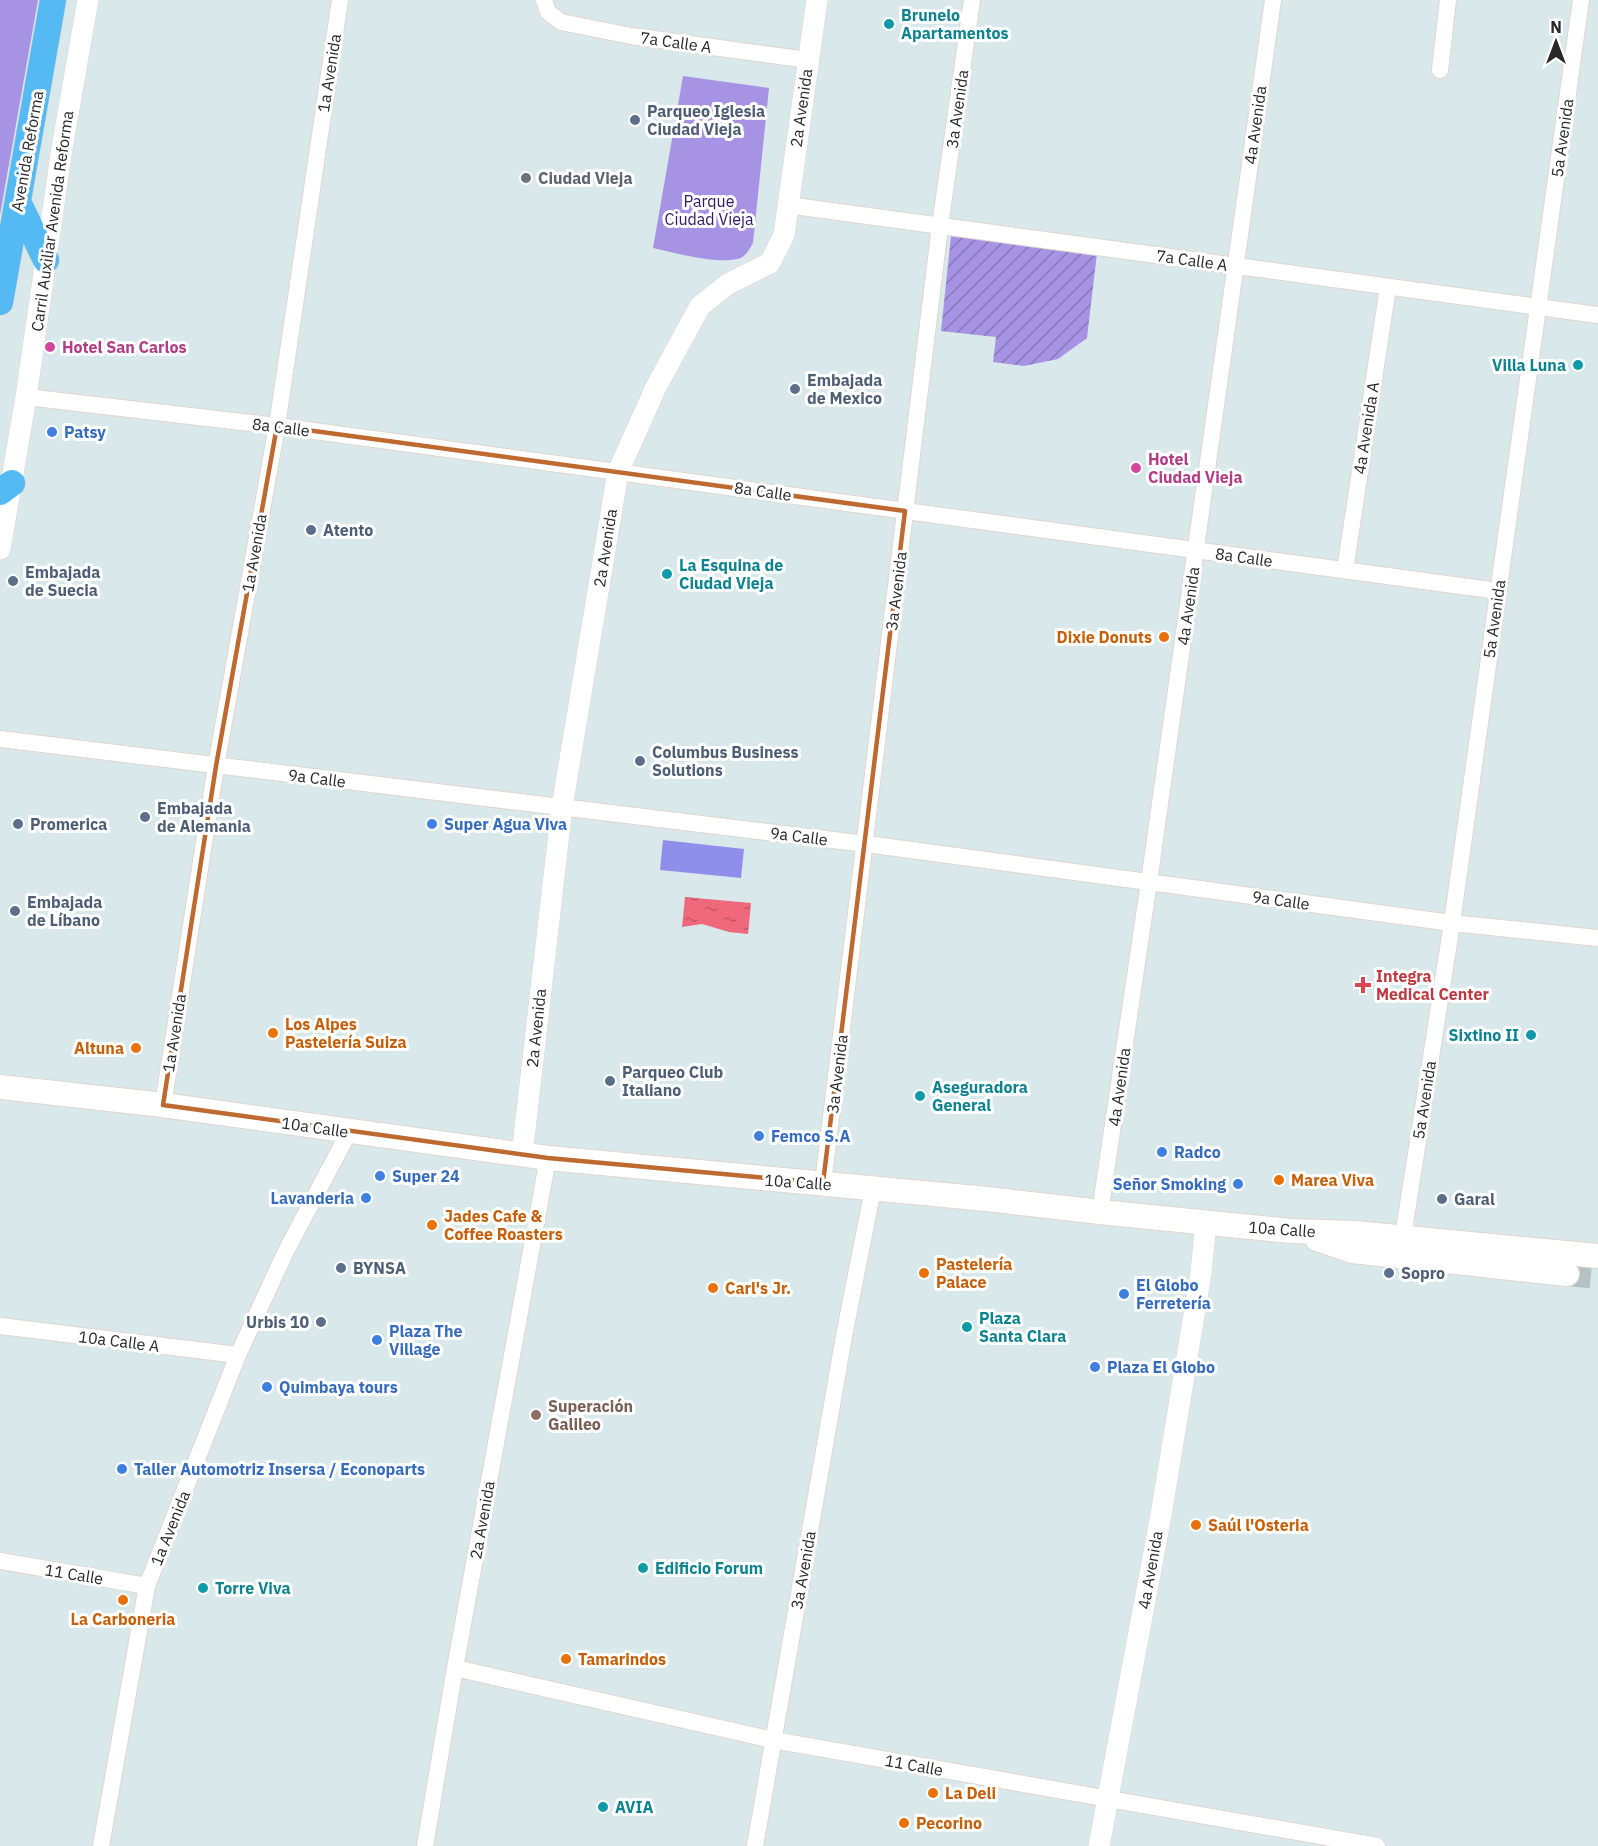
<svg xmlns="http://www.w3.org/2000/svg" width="1598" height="1846" viewBox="0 0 1598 1846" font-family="'IBM Plex Sans',sans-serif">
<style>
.grass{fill:#a793e3}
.garden{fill:url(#garden-furrows)}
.pitch{fill:#908eeb}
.water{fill:url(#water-ripples)}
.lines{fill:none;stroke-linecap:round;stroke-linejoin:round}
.secondary-tunnel{stroke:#b5c2c4;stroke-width:24;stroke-dasharray:24 12;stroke-linecap:butt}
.minor-casing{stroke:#e1d6ce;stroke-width:18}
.tertiary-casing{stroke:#e1d6ce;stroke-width:22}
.secondary-casing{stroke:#e1d6ce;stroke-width:26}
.primary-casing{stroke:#c7c7c7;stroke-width:27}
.minor{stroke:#fff;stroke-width:16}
.tertiary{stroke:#fff;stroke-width:21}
.secondary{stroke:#fff;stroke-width:24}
.primary{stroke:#55baf3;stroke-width:26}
.marked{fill:none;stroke:#bd6930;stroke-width:4.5;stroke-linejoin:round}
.culture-dot{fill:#0f9aa8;stroke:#fff;stroke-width:2}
.service-dot{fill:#5c6f8a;stroke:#fff;stroke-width:2}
.worship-dot{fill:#6b7280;stroke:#fff;stroke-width:2}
.hotel-dot{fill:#d1479c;stroke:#fff;stroke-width:2}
.shop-dot{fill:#3f7fe0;stroke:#fff;stroke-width:2}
.food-dot{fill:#e8710a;stroke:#fff;stroke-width:2}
.health-dot{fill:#e0444e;stroke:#fff;stroke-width:2}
.education-dot{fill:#8d6e63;stroke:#fff;stroke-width:2}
.labels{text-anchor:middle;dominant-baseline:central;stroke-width:6;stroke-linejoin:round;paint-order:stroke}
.culture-label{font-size:16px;font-weight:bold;fill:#0d838f;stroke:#fff;text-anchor:start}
.street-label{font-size:16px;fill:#282828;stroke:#fff}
.service-label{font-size:16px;font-weight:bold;fill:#4e5e75;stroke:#fff;text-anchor:start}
.worship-label{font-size:16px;font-weight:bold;fill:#5b616d;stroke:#fff;text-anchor:start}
.park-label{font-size:16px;fill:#351865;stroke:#fff}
.hotel-label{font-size:16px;font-weight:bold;fill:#b23c85;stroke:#fff;text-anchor:start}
.shop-label{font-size:16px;font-weight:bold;fill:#366cbe;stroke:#fff;text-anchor:start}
.food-label{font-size:16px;font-weight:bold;fill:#c56008;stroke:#fff;text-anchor:start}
.health-label{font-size:16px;font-weight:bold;fill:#be3a42;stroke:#fff;text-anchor:start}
.education-label{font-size:16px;font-weight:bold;fill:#785e54;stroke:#fff;text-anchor:start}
</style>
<defs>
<pattern id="garden-furrows" width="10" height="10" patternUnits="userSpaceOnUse" patternTransform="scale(1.5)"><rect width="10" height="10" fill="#a793e3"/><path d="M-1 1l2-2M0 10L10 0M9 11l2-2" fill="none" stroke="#8878b8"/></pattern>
<pattern id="water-ripples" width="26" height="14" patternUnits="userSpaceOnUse" patternTransform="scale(1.5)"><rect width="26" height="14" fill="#f0687b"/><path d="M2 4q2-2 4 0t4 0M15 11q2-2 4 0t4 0" fill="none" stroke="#c25665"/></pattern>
</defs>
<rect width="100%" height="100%" fill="#d8e8eb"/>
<path class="grass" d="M0 0H38L0 215Z
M683 76 769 88 753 243C749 250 745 258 737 259 714 264 676 253 653 248Z"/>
<path class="garden" d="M951 236 1097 253 1087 338 1058 359 1024 366 993 362 996 337 941 331Z"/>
<path class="pitch" d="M663 840 744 849 741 878 660 870Z"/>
<path class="water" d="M685 897 751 903 748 934 729 932 702 924 682 927Z"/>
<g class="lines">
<path class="secondary-tunnel" d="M1567 1274 1598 1277"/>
<g class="minor-casing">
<path id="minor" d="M544 0 548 12 561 22 631 36 808 60
M1440 70 1448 0
M787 205 1598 315
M26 397 277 426 1498 591
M1345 570 1388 287
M0 739 874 845 1452 923 1598 938
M163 1105 216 766 277 426 340 0
M823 1183 940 226 972 0
M1100 1212 1149 882 1273 0
M1403 1237 1452 923 1581 0
M0 1326 238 1355
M0 1561 147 1586
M455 1668 773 1740 1377 1846
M101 1846 147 1586 238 1355 286 1251 349 1132
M425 1846 455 1668 548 1158
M755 1846 844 1336 873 1189"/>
</g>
<g class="tertiary-casing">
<path id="tertiary" d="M0 549 26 397 62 148 88 0
M522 1155 562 807 618 472 656 387 700 306 728 284 770 263 784 235 817 0
M1099 1846 1161 1515 1201 1273 1206 1222"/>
</g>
<g class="secondary-casing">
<path id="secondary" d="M0 1087 163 1105 548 1158 987 1199 1100 1212 1291 1231 1355 1233 1598 1256
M1317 1239 1352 1251 1567 1274"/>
</g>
<g class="primary-casing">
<path id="primary" d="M18 202 46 260
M0 302 53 0
M0 492 12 483"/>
</g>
<use href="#minor" class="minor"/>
<use href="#tertiary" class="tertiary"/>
<use href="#secondary" class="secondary"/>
<use href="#primary" class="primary"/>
</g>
<path class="marked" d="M277 426 905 511 823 1183 548 1158 163 1105 216 766Z"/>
<g class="culture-dot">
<circle cx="889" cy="24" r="6"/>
<circle cx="1578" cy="365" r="6"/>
<circle cx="667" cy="574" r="6"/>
<circle cx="1531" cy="1035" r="6"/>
<circle cx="920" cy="1096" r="6"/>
<circle cx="967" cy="1327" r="6"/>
<circle cx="643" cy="1568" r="6"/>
<circle cx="203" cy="1588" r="6"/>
<circle cx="603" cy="1807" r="6"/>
</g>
<g class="service-dot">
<circle cx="635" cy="120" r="6"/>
<circle cx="795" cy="389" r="6"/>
<circle cx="311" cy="530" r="6"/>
<circle cx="13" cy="581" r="6"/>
<circle cx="640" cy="761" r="6"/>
<circle cx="145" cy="817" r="6"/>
<circle cx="18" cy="824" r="6"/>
<circle cx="15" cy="911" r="6"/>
<circle cx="610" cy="1081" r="6"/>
<circle cx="1442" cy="1199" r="6"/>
<circle cx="341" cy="1268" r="6"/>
<circle cx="1389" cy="1273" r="6"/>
<circle cx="321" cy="1322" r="6"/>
</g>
<circle class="worship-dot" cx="526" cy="178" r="6"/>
<g class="hotel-dot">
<circle cx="50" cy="347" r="6"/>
<circle cx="1136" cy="468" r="6"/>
</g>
<g class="shop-dot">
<circle cx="52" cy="432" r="6"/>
<circle cx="432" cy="824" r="6"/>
<circle cx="759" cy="1136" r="6"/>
<circle cx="1162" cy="1152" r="6"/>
<circle cx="380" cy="1176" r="6"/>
<circle cx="1238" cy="1184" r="6"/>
<circle cx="366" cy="1198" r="6"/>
<circle cx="1124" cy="1294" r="6"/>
<circle cx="377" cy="1340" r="6"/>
<circle cx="1095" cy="1367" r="6"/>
<circle cx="267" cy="1387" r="6"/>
<circle cx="122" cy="1469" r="6"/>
</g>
<g class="food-dot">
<circle cx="1164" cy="637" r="6"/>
<circle cx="273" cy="1033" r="6"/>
<circle cx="136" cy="1048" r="6"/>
<circle cx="1279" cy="1180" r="6"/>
<circle cx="432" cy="1225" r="6"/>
<circle cx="924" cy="1273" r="6"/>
<circle cx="713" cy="1288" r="6"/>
<circle cx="1196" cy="1525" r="6"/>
<circle cx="123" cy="1600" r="6"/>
<circle cx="566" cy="1659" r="6"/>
<circle cx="933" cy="1793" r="6"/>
<circle cx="904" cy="1823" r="6"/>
</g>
<path class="health-dot" d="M1360 976h6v6h6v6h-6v6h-6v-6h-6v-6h6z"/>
<circle class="education-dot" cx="536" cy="1415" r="6"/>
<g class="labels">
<g class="culture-label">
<text x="901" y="15">Brunelo<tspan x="901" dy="18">Apartamentos</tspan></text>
<text x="1566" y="365" text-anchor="end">Villa Luna</text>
<text x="679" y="565">La Esquina de<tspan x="679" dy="18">Ciudad Vieja</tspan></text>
<text x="1519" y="1035" text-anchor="end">Sixtino II</text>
<text x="932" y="1087">Aseguradora<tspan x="932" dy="18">General</tspan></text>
<text x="979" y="1318">Plaza<tspan x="979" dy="18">Santa Clara</tspan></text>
<text x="655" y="1568">Edificio Forum</text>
<text x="215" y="1588">Torre Viva</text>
<text x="615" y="1807">AVIA</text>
</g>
<g class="street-label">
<text transform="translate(676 42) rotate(8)">7a Calle A</text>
<text transform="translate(329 73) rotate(-81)">1a Avenida</text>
<text transform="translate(801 108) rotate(-82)">2a Avenida</text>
<text transform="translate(957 109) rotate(-82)">3a Avenida</text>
<text transform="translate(1255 125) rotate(-82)">4a Avenida</text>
<text transform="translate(1562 138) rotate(-82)">5a Avenida</text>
<text transform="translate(27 151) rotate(-80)">Avenida Reforma</text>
<text transform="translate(52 221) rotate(-82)">Carril Auxiliar Avenida Reforma</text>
<text transform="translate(1192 260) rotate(8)">7a Calle A</text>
<text transform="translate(281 427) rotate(7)">8a Calle</text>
<text transform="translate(1366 428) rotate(-81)">4a Avenida A</text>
<text transform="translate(763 491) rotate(8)">8a Calle</text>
<text transform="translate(605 548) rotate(-81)">2a Avenida</text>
<text transform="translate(254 553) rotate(-80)">1a Avenida</text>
<text transform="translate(1244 557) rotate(8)">8a Calle</text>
<text transform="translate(896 591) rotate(-83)">3a Avenida</text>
<text transform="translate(1188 606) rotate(-82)">4a Avenida</text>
<text transform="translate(1494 619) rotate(-82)">5a Avenida</text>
<text transform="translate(317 778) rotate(7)">9a Calle</text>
<text transform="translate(799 836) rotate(7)">9a Calle</text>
<text transform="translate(1281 900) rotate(8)">9a Calle</text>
<text transform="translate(536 1028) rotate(-84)">2a Avenida</text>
<text transform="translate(174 1033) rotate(-81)">1a Avenida</text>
<text transform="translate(837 1074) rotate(-83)">3a Avenida</text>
<text transform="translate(1119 1087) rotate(-82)">4a Avenida</text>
<text transform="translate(1424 1100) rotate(-81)">5a Avenida</text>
<text transform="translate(315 1127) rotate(8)">10a Calle</text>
<text transform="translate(798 1182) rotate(4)">10a Calle</text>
<text transform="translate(1282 1229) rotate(4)">10a Calle</text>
<text transform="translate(119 1341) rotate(7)">10a Calle A</text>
<text transform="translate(482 1520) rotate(-80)">2a Avenida</text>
<text transform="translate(170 1528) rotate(-68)">1a Avenida</text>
<text transform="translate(803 1570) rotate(-80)">3a Avenida</text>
<text transform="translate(1150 1570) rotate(-80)">4a Avenida</text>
<text transform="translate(74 1574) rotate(9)">11 Calle</text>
<text transform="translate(914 1765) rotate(10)">11 Calle</text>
</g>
<g class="service-label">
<text x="647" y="111">Parqueo Iglesia<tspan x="647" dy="18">Ciudad Vieja</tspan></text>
<text x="807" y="380">Embajada<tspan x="807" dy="18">de Mexico</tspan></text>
<text x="323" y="530">Atento</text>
<text x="25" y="572">Embajada<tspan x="25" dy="18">de Suecia</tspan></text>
<text x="652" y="752">Columbus Business<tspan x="652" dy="18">Solutions</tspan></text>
<text x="157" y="808">Embajada<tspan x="157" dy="18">de Alemania</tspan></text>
<text x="30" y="824">Promerica</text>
<text x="27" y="902">Embajada<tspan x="27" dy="18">de Líbano</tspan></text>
<text x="622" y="1072">Parqueo Club<tspan x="622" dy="18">Italiano</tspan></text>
<text x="1454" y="1199">Garal</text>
<text x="353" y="1268">BYNSA</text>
<text x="1401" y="1273">Sopro</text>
<text x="309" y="1322" text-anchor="end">Urbis 10</text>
</g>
<g class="worship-label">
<text x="538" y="178">Ciudad Vieja</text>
</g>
<g class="park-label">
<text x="709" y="201">Parque<tspan x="709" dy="18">Ciudad Vieja</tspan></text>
</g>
<g class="hotel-label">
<text x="62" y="347">Hotel San Carlos</text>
<text x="1148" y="459">Hotel<tspan x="1148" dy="18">Ciudad Vieja</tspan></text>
</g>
<g class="shop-label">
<text x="64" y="432">Patsy</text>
<text x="444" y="824">Super Agua Viva</text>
<text x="771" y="1136">Femco S.A</text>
<text x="1174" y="1152">Radco</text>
<text x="392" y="1176">Super 24</text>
<text x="1226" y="1184" text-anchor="end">Señor Smoking</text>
<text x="354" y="1198" text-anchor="end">Lavanderia</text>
<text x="1136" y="1285">El Globo<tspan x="1136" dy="18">Ferretería</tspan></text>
<text x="389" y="1331">Plaza The<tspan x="389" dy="18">Village</tspan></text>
<text x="1107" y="1367">Plaza El Globo</text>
<text x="279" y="1387">Quimbaya tours</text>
<text x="134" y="1469">Taller Automotriz Insersa / Econoparts</text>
</g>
<g class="food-label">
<text x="1152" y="637" text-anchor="end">Dixie Donuts</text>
<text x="285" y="1024">Los Alpes<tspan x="285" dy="18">Pastelería Suiza</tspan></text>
<text x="124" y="1048" text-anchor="end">Altuna</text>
<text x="1291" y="1180">Marea Viva</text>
<text x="444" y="1216">Jades Cafe &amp;<tspan x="444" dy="18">Coffee Roasters</tspan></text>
<text x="936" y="1264">Pastelería<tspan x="936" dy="18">Palace</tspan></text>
<text x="725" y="1288">Carl's Jr.</text>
<text x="1208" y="1525">Saúl l'Osteria</text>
<text x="123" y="1619" text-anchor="middle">La Carboneria</text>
<text x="578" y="1659">Tamarindos</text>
<text x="945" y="1793">La Deli</text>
<text x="916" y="1823">Pecorino</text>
</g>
<g class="health-label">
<text x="1376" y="976">Integra<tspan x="1376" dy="18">Medical Center</tspan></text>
</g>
<g class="education-label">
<text x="548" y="1406">Superación<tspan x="548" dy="18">Galileo</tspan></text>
</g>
</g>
<g transform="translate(1556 42)" stroke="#ffffff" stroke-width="4.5" paint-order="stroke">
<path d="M0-4.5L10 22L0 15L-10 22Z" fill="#282828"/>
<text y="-9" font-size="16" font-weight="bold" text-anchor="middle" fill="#282828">N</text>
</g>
</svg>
